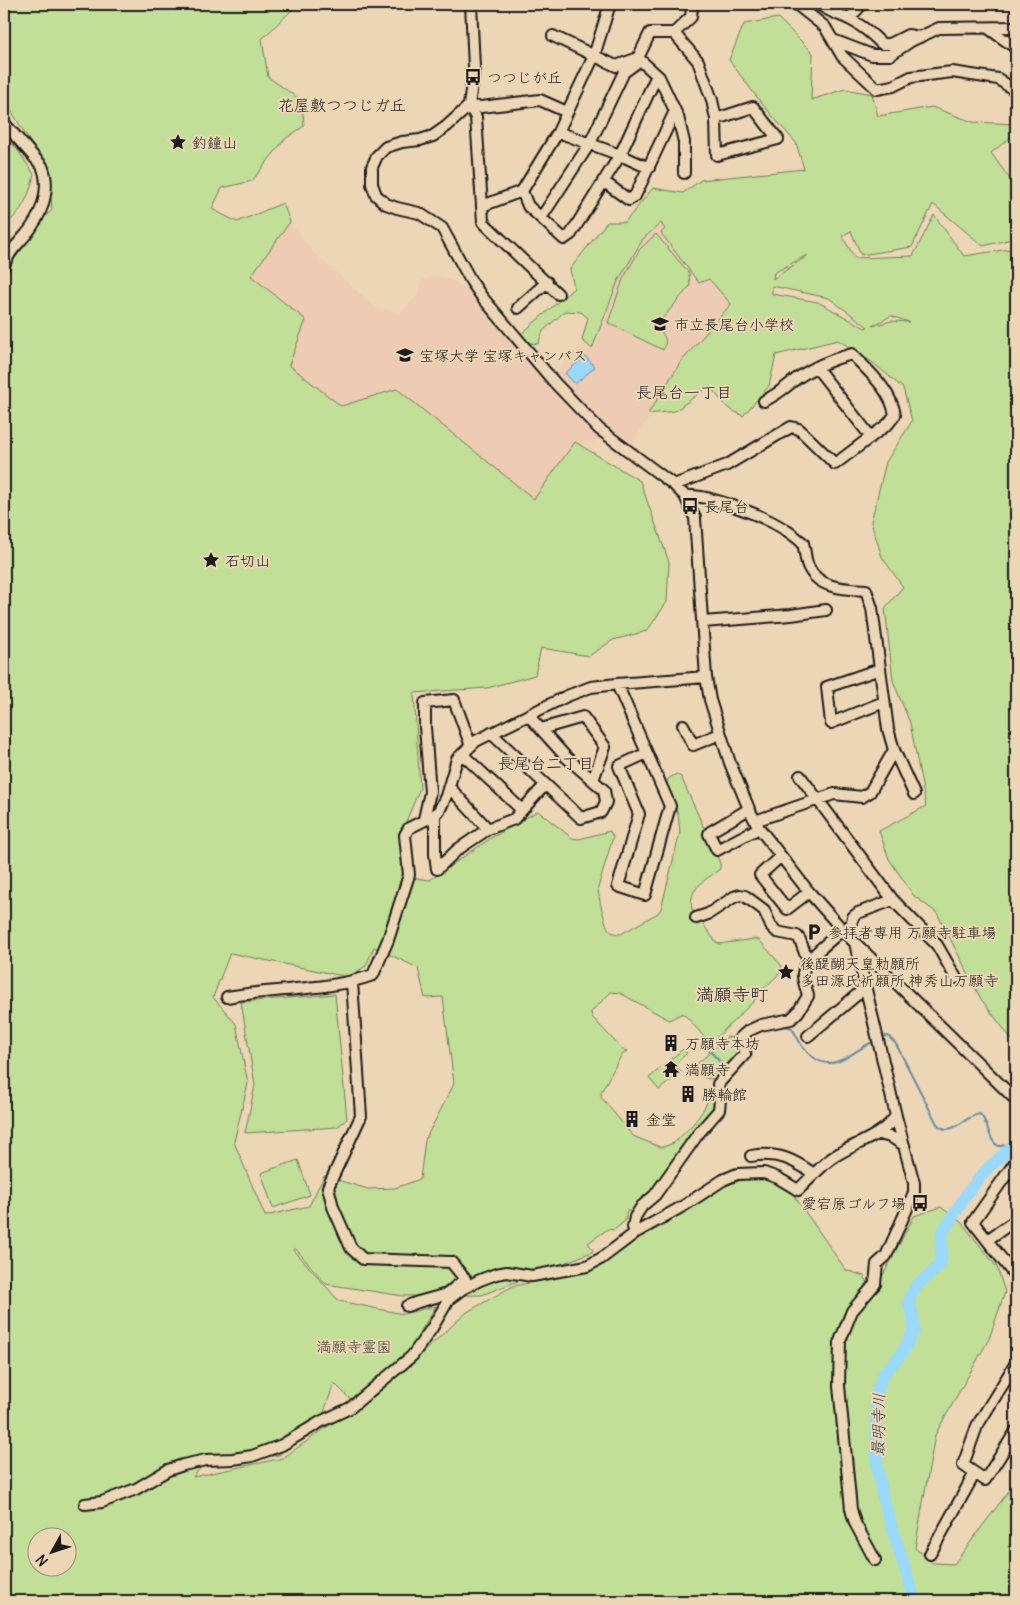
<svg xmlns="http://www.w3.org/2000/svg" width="1020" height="1605" viewBox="0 0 1020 1605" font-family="Delius,'Klee One',sans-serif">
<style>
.built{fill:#edccb3}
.green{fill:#c1df97;stroke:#6e7e5a;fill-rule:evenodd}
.water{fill:#9ad8fc;stroke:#688da2}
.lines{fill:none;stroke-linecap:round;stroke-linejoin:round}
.stream{stroke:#688da2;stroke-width:2}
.river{stroke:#9ad8fc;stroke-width:12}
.minor-casing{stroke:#1c1c1c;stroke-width:14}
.minor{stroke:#ecd6b5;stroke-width:10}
.labels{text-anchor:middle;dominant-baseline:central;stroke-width:4;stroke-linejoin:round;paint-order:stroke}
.poi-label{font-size:15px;fill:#1c1c1c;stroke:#ecd6b5;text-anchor:start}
.park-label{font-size:15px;fill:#3d4335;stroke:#ecd6b5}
.neighbourhood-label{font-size:16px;fill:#1c1c1c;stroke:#ecd6b5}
.water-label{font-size:16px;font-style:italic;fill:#354249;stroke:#ecd6b5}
.quarter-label{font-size:18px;fill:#1c1c1c;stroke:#ecd6b5}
</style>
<rect width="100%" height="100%" fill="#ecd6b5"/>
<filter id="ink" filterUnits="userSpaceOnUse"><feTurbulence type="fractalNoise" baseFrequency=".02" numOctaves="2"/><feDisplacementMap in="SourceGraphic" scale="10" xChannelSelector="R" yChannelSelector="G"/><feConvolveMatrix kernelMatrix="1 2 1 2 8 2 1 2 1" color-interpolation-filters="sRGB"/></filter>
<g filter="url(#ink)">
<path class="built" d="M287 218 314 253 376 308 400 313 418 295 422 281 436 274 467 288 513 345 586 426 601 439 592 443 582 444 538 507 338 407 284 366 247 273Z
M661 222 737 300 678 370 630 448 602 423 554 374 578 348 593 352 618 281 643 239Z"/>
<path class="green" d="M4 4H298L262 39 268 77 302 101 304 126 285 139 252 181 222 188 212 209 237 222 283 203 290 222 251 276 306 320 289 365 341 406 397 389 534 499 575 442 640 481 669 562 667 602 647 631 613 640 589 656 541 648 535 675 487 688 414 693 420 788 400 836 403 877 430 880 491 838 538 811 572 838 579 839 610 831 613 837 598 888C598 896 605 924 609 930 612 933 616 934 621 934L658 913 661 909 680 832 678 814 666 784 668 779 676 774 681 777 720 863V869C705 881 688 887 692 909L716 942 719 944 754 939 759 940 781 965 782 969 781 972 755 997V1000L712 1042 708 1041 684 1014H681L669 1020 620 993 611 992 591 1012 592 1017 623 1050 627 1051 621 1056 601 1092V1097L633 1136 660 1147H663L674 1143C693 1125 706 1113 712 1087L715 1090 716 1102 649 1195 630 1212 627 1210 625 1221 614 1230 608 1229 588 1243 593 1250 592 1252 482 1295 403 1296 326 1284 296 1249H293L339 1301 403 1314 436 1306 409 1351 355 1404 334 1383 323 1415 279 1455 202 1466 193 1477 283 1458 348 1412 422 1353 467 1312 513 1286 583 1273 606 1262 630 1242 660 1227 727 1185 748 1178 769 1180 790 1190 846 1270 864 1276 868 1283 880 1281 914 1216 941 1207 962 1223 997 1267 1005 1292 989 1339 935 1435 915 1548 933 1563 954 1564 1014 1484 1016 1476V1601H4V256L52 210 49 173 4 99ZM374 947 418 968 425 998 443 997 454 1084 425 1140 420 1179 395 1188 368 1189 324 1176 309 1206 265 1216 234 1142 248 1083 236 1024 213 997 230 953 348 977 366 966ZM38 1538H68V1558L74 1557 68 1560V1568H38Z
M778 18 813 53 811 100 845 89 872 94 878 116 932 107 973 122 1016 124V133L991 153 1012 182 1010 195 1016 206V238L983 246 933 204 912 247 861 255 851 231 842 236 855 258 913 256 934 215 964 256 1016 248V1045L981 999 937 913 914 896 889 859 879 831 926 806 910 723 893 681 885 608 903 587 882 557 871 522 886 462 912 421 903 388 872 362 838 340 776 355 769 386 743 416 728 408 709 386 675 411 648 414 680 363 731 304 709 279 699 283 661 233 665 229 661 223 643 239 618 281 592 349 582 340 588 318 581 312 565 311 543 331 538 344 530 343 521 334 574 288 570 269 607 222H625L653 188 683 193 701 180 804 169 796 143 762 104 729 60 744 24ZM807 255V256L773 279 774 273ZM772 286 829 298 868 327 865 328 818 302 772 294ZM891 316 909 322 891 321 872 326Z
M4 141 14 145 34 174C30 194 22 214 4 225Z
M656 234 689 273 690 286 656 326C663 334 669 338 663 350L608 323 623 279 640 249Z
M335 994 347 1119 337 1127 245 1133 255 1085 241 1002Z
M727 1037 734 1038 742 1052C731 1065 711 1094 696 1069V1065Z
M683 1049 687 1053 675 1064 681 1072 659 1090 649 1078Z
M298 1160 310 1195 273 1208 261 1173Z"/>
<path class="water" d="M585 356 595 367 575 384 565 373Z"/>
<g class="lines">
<path class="stream" d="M881 1037 888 1036 896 1044 937 1124C951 1139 965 1115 980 1114 988 1121 989 1143 999 1146 1004 1147 1006 1142 1015 1145
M707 1048 726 1068
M728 1080 752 1055 750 1037C759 1030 781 1023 792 1028 796 1034 798 1040 802 1046 829 1080 846 1055 874 1041"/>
<path class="river" d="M915 1601 882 1495 877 1465 876 1400 879 1385 883 1374 902 1353 914 1330 913 1316 909 1304 911 1295 916 1286 937 1268 941 1260 942 1233 968 1192 986 1170 1016 1143"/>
<g class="minor-casing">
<path id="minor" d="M471 4 474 67 469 106 447 126 433 136 420 140 402 142 386 147 377 156 372 167V184L376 195 386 204 397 208 419 213 442 228 471 281 482 297 555 383 599 429 674 485 685 496 695 518 706 677 710 700 730 763 749 809 759 828 809 892 848 936 1016 1100
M610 4 594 56 558 132 522 191 528 206 564 239 571 234 620 155 657 75
M796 4 825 27 842 56 877 89 893 86 911 77 952 72 998 79 1016 91
M819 4C832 14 838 13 851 20 863 26 872 34 882 44H890L908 35 920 37
M849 19 862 4
M988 28 1016 48
M674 33 698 61 712 100 716 119 717 155 778 139 753 107 716 119
M553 36 616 66 638 58 650 33H674L691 17 692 7 694 4
M833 40 872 55H890L911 41 939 28 1016 27
M469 106 476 117 482 206 522 191
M469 106 481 107 540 100 567 112
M4 123 42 166C51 186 43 211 31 228 22 241 8 251 4 266
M558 132 620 155 649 168
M603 181 629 200 635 196 675 111
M482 206 483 222 558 294
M541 218 590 143 624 72 635 64 638 58 659 77 678 117 684 142V173
M518 308 547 282
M816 367 871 437
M674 485 727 465 791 427 799 429 835 464 888 424 895 415C891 390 869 372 852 354 832 359 813 367 796 379 785 388 777 395 764 401
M685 496C708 494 764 516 784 529 791 533 797 538 803 543 805 550 805 559 808 566 818 589 845 589 866 590L872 608 888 729 894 750 914 794
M703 622 791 615 826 610
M880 669 827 687 831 723 884 702
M617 684 670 806 645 895 618 886 639 814 619 766 647 753
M683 725 693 745 720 734
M541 729 583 717 605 747 593 780
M491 733 581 818 601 812 606 802 604 790 566 757 528 715
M462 754 522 810
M800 776 893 900 937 945 956 978
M449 787 488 829
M749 809 710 832 709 834 717 850 759 828
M435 815V854L437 869 457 850 488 829 514 819 545 785
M424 819 430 792 425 727V703L454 700 471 746
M755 821 834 794 862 797 870 792 894 750
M781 856 760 875 787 909 809 892
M696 918 708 914 734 897 740 895 745 896 764 910 771 926 777 932 797 936 800 940 808 961
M848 936 853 917 858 913 893 900
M855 943 896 1116 914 1183V1192L910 1202 886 1256 877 1264 875 1284 852 1311 840 1341 839 1386 851 1509 855 1523 875 1560
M352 982 361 1116 328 1187 333 1207 351 1248 363 1259 451 1262 465 1279 447 1294 418 1302 407 1306
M227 997C274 988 329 991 373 975L388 940 409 875 405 835 409 828 435 815 440 809 446 796 457 759 476 741 567 696 591 687 617 684 706 677
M808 1036 865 988
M878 1134 891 1137 904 1145
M751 1156C777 1151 794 1160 814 1174
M1016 1161 973 1222 1016 1277
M635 1233 633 1227 635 1217 642 1206 655 1195 698 1134 719 1110 720 1100 718 1084 745 1054 740 1038 748 1031 761 1025 791 1019 798 1012 808 996C807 989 802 981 803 973 804 959 832 940 842 930
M987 1240 1016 1220
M1016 1363 977 1426 963 1465 985 1480 1016 1431
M85 1504 102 1502 136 1489 168 1470 183 1465 206 1460 233 1459 252 1456 282 1445 322 1421 350 1408 412 1356 432 1328 449 1299 462 1289 480 1280 496 1274 507 1272 532 1276 587 1266 602 1258 635 1233 685 1205 723 1180 737 1174 764 1173 778 1178 798 1190C810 1179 822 1164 835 1156 857 1142 880 1138 896 1116
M930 1554 975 1473"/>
</g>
<use href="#minor" class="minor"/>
</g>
</g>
<defs>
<g id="bus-bare" transform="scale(1.35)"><path d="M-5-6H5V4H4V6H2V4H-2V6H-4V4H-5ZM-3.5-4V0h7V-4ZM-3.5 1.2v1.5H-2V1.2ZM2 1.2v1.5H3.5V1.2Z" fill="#1c1c1c" stroke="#ecd6b5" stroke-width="2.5" paint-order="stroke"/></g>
<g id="sight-bare" transform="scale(1.35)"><path d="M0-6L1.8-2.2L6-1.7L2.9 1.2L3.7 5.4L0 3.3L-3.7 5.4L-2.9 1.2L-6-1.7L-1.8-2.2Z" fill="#1c1c1c" stroke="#ecd6b5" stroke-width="2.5" paint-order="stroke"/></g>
<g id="school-bare" transform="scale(1.35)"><path d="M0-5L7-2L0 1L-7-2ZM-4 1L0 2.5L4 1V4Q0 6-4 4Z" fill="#1c1c1c" stroke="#ecd6b5" stroke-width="2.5" paint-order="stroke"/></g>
<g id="university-bare" transform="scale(1.35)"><path d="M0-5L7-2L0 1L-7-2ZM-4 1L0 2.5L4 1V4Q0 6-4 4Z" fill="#1c1c1c" stroke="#ecd6b5" stroke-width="2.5" paint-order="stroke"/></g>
<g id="parking-bare" transform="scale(1.35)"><path d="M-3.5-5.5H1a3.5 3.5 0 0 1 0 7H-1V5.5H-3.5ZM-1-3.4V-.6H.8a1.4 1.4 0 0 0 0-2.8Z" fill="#1c1c1c" stroke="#ecd6b5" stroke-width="2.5" paint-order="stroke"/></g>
<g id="building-bare" transform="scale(1.35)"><path d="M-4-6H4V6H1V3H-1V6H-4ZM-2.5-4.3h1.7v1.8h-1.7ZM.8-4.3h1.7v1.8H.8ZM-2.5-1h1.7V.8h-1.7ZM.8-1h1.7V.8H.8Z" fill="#1c1c1c" stroke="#ecd6b5" stroke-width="2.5" paint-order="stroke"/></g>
<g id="temple-bare" transform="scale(1.35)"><path d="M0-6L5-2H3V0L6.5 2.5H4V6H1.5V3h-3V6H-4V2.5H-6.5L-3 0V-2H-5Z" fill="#1c1c1c" stroke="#ecd6b5" stroke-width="2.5" paint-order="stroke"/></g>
</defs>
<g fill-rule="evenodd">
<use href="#bus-bare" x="473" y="77"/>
<use href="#sight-bare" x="178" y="142"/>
<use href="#school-bare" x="660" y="324"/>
<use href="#university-bare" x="405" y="355"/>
<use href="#bus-bare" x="690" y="506"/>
<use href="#sight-bare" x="211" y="560"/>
<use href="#parking-bare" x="814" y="932"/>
<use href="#sight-bare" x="786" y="972"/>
<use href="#building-bare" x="671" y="1043"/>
<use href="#temple-bare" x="671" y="1069"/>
<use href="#building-bare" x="688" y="1094"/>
<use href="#building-bare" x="632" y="1119"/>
<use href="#bus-bare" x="920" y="1203"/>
</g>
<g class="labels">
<g class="poi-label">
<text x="487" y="77">つつじが丘</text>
<text x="192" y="142">釣鐘山</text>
<text x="674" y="324">市立長尾台小学校</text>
<text x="419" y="355">宝塚大学 宝塚キャンパス</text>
<text x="704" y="506">長尾台</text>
<text x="225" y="560">石切山</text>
<text x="828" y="932">参拝者専用 万願寺駐車場</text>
<text x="800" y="963">後醍醐天皇勅願所<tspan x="800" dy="17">多田源氏祈願所 神秀山万願寺</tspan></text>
<text x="685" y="1043">万願寺本坊</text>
<text x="685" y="1069">満願寺</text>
<text x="702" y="1094">勝輪館</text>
<text x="646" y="1119">金堂</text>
<text x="906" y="1203" text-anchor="end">愛宕原ゴルフ場</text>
</g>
<g class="park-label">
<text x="354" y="1346">満願寺霊園</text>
</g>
<g class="neighbourhood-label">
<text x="342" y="105">花屋敷つつじガ丘</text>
<text x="684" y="392">長尾台一丁目</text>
<text x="546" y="763">長尾台二丁目</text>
</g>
<g class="water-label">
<text transform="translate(878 1425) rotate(-89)">最明寺川</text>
</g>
<g class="quarter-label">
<text x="732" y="994">満願寺町</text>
</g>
</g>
<rect width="1020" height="1605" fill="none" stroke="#ecd6b5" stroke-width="20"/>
<rect x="10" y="10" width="1000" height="1585" fill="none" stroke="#1c1c1c" stroke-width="2" filter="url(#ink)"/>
<g transform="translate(52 1552) rotate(230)"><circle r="24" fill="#ecd6b5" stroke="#998c78"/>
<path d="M0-4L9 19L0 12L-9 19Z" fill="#1c1c1c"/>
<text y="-8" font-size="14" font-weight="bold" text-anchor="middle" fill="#1c1c1c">N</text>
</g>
</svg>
